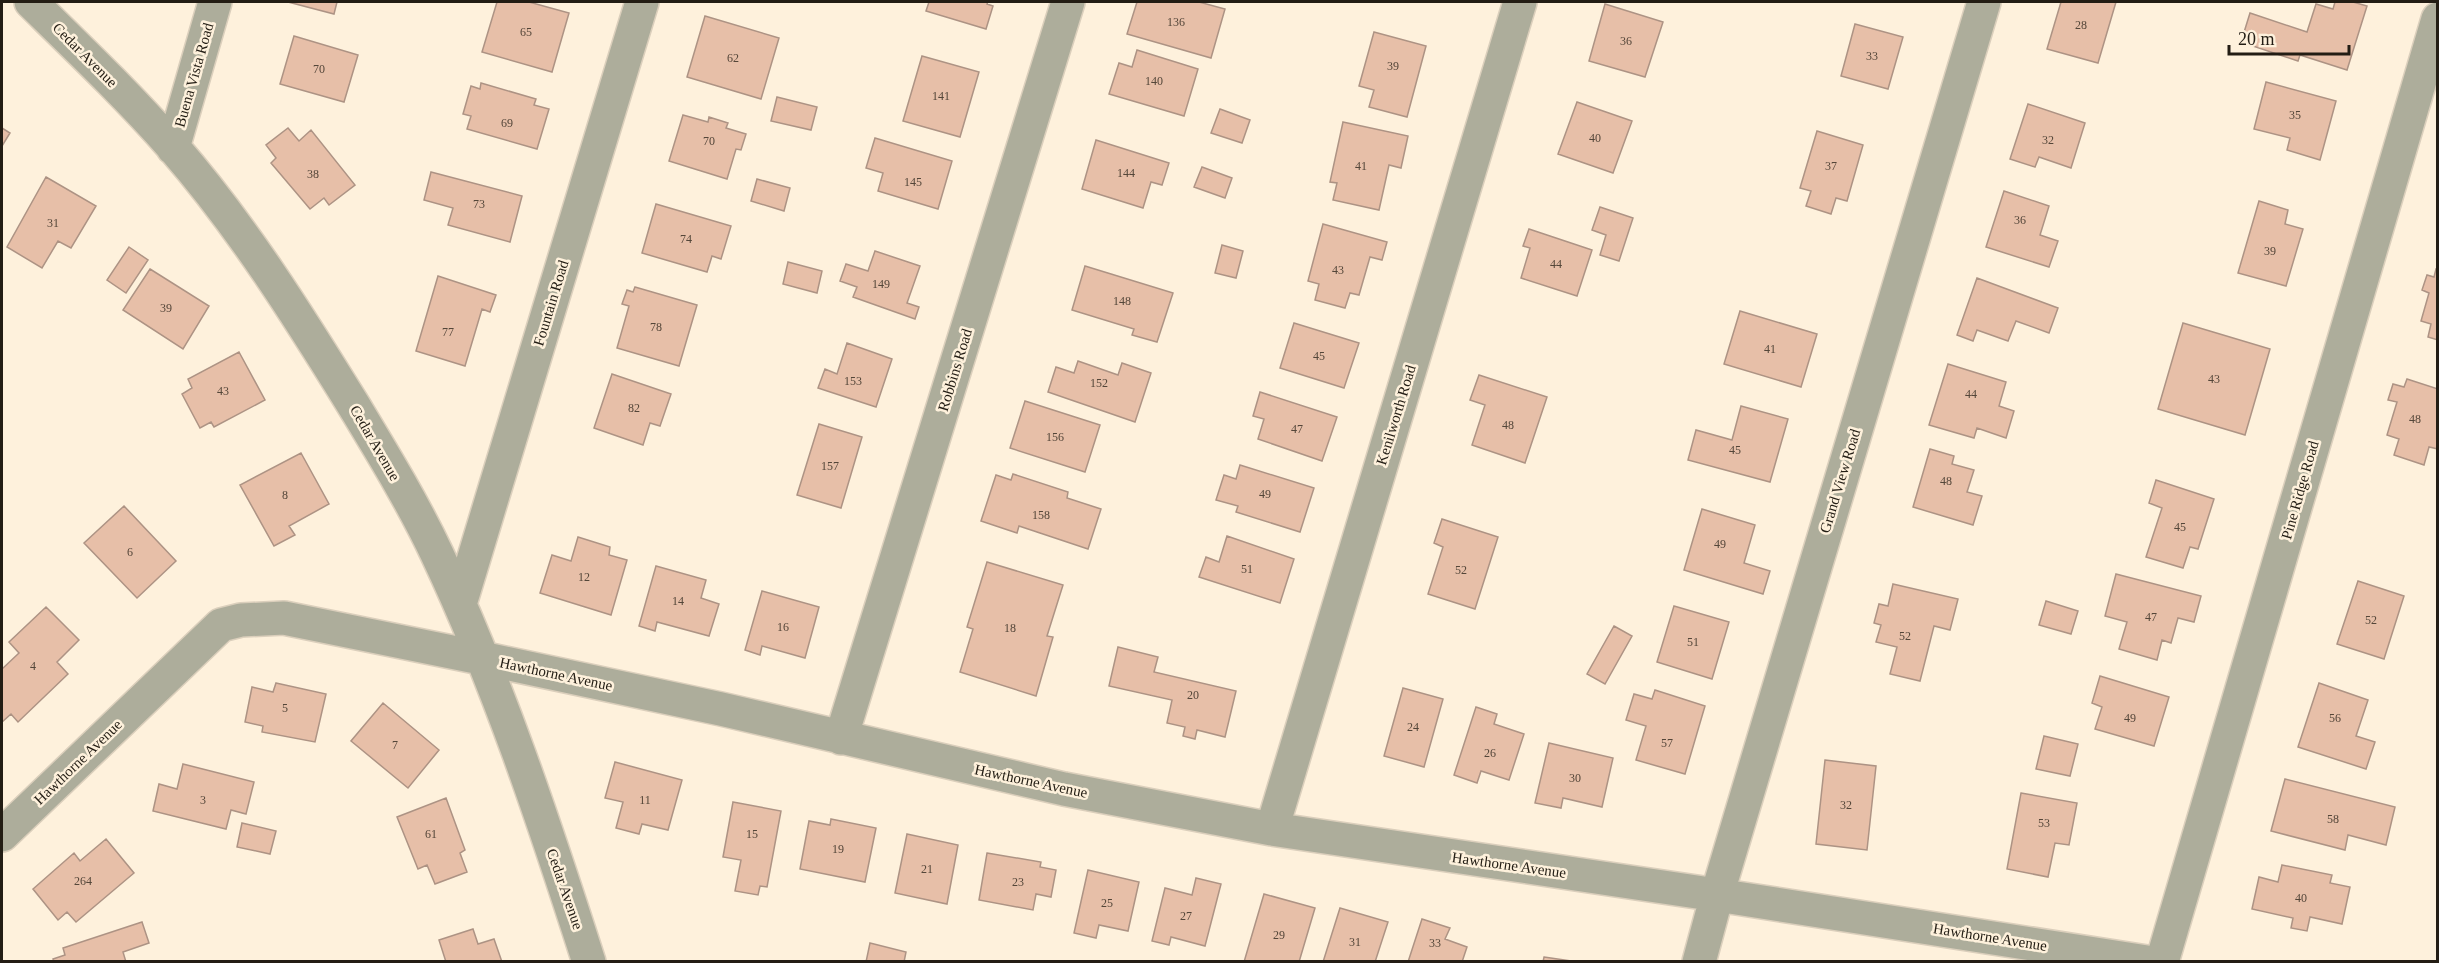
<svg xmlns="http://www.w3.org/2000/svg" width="2439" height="963" viewBox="0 0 2439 963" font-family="'Times New Roman',serif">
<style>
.building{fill:#e7bfa8;stroke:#ad9384;stroke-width:1.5}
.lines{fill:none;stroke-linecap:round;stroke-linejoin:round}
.minor-casing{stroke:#dbcfbc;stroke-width:36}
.minor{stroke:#adad9b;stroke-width:33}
.labels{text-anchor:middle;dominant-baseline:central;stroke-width:5;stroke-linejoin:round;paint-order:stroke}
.number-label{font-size:12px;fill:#544639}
.street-label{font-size:15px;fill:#231d14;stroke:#fef1dc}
</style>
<rect width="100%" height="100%" fill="#fef1dc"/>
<path class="building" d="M288 2H337L334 14Z
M497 2H529L569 13 552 72 482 52Z
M929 2H988L987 4 993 6 986 29 926 11Z
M1137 2H1199L1225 9 1211 58 1127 34Z
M2061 2H2116L2098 63 2047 49Z
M2335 2H2353L2367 6 2347 70 2300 55 2298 61 2241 42 2250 13 2307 32 2316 4 2333 9Z
M1605 4 1663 22 1645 77 1589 61Z
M705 16 779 38 761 99 687 77Z
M1855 24 1903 37 1888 89 1841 76Z
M1374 32 1426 46 1407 117 1369 107 1374 90 1359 86Z
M294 36 358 55 344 102 280 84Z
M1137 50 1198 69 1184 116 1109 94 1119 63 1132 67Z
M922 56 979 72 960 137 903 121Z
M2266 82 2336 101 2320 160 2287 150 2290 138 2254 129Z
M481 83 536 99 534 105 549 109 537 149 467 129 471 116 463 114 471 86 480 89Z
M777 97 817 107 811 130 771 121Z
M1577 102 1632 121 1613 173 1558 154Z
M2028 104 2085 123 2071 168 2039 157 2035 167 2010 159Z
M1220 109 1250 120 1242 143 1211 133Z
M683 115 708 122 709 117 728 123 726 128 746 134 741 150 736 149 727 179 669 161Z
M1343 122 1408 136 1401 168 1389 165 1379 210 1333 200 1337 183 1330 182Z
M2 128 10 133 2 146Z
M288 128 299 141 311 130 355 185 329 205 324 198 310 209 271 163 276 158 266 145Z
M1817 131 1863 145 1847 201 1836 198 1831 214 1806 206 1811 191 1800 188Z
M875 138 952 161 938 209 878 191 883 173 866 168Z
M1096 140 1169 163 1162 185 1151 182 1143 208 1082 189Z
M1202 167 1232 178 1225 198 1194 187Z
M431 172 522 196 510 242 448 225 453 208 424 200Z
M46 177 96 206 71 248 58 241 42 268 7 247Z
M757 179 790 188 784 211 751 201Z
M2004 191 2049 206 2040 235 2058 241 2049 267 1986 247Z
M2259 201 2288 210 2285 224 2303 229 2286 286 2238 273Z
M656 204 731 226 721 259 712 256 707 272 642 253Z
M1600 207 1633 218 1619 261 1600 255 1606 235 1592 230Z
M1323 224 1387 242 1382 260 1370 257 1359 295 1350 293 1345 308 1315 300 1319 284 1308 281Z
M1529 229 1592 250 1577 296 1521 278 1530 248 1523 246Z
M1222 245 1243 251 1236 278 1215 273Z
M129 247 148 260 126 293 107 280Z
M875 251 920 266 907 303 919 307 915 319 853 297 857 287 840 281 846 264 868 271Z
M788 262 822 271 817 293 783 284Z
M1085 266 1173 293 1157 342 1132 335 1134 329 1072 310Z
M150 269 209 306 183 349 123 310Z
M2436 269 2438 270V340L2428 337 2431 324 2421 321 2429 293 2422 290 2427 275 2434 277Z
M438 276 496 295 490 312 482 309 465 366 416 351Z
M1977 278 2058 308 2049 333 2016 321 2008 341 1977 330 1973 341 1957 335Z
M635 287 697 305 679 366 617 348 629 306 622 304 627 290 633 292Z
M1740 311 1817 334 1801 387 1724 364Z
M1294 323 1359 343 1344 388 1280 368Z
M2183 323 2270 349 2245 435 2158 409Z
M847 343 892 359 876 407 818 388 825 369 837 374Z
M239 352 265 400 214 427 211 422 200 428 182 394 192 388 188 379Z
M1078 361 1118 375 1122 363 1151 373 1135 422 1048 392 1056 367 1074 373Z
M1948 364 2006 382 1999 406 2014 411 2006 438 1977 428 1974 438 1929 425Z
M612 374 671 394 660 426 650 423 643 445 594 428Z
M1479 375 1547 397 1525 463 1472 445 1485 405 1470 400Z
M2407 379 2438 389V449L2429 447 2424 465 2394 455 2399 439 2387 435 2397 402 2388 400 2393 384 2404 387Z
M1260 392 1337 417 1322 461 1258 439 1264 419 1253 416Z
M1025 401 1100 425 1085 472 1010 448Z
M1741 406 1788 419 1770 482 1688 460 1696 430 1732 440Z
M819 424 862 437 841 508 797 495Z
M1930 449 1954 456 1952 464 1974 470 1967 492 1982 496 1973 525 1913 507Z
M301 453 329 504 289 526 295 535 274 546 240 485Z
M1240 465 1314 488 1300 532 1236 512 1238 506 1216 500 1224 475 1236 479Z
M1013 474 1068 492 1067 498 1101 509 1088 549 1019 526 1017 533 981 521 996 475 1011 480Z
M2156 480 2214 499 2198 549 2190 547 2183 568 2146 557 2162 508 2149 503Z
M124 506 176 561 137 598 84 543Z
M1702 509 1755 525 1744 563 1770 571 1763 594 1684 570Z
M1442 519 1498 537 1475 609 1428 594 1443 547 1434 543Z
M1227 536 1294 559 1280 603 1199 577 1206 557 1219 562Z
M578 537 610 547 609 555 627 560 611 615 540 593 552 555 571 561Z
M987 562 1063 585 1047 636 1053 637 1036 696 960 672 973 629 967 627Z
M656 566 706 580 701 598 719 604 709 636 657 622 655 631 639 626Z
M2116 574 2201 596 2194 622 2178 618 2171 643 2162 640 2157 660 2119 649 2127 622 2105 616Z
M2358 581 2404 596 2384 659 2337 644Z
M1893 584 1958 599 1950 630 1934 626 1920 681 1890 674 1897 647 1876 642 1881 625 1874 623 1879 604 1888 606Z
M762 591 819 607 805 658 762 646 760 655 745 650Z
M2046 601 2078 611 2071 634 2039 625Z
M1674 606 1729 622 1712 679 1657 662Z
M46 607 79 640 57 662 68 674 18 722 11 714 2 722V669L19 653 9 642Z
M1614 626 1632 636 1605 684 1587 674Z
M1118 647 1158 657 1154 672 1236 691 1225 737 1197 730 1195 739 1183 736 1185 727 1167 723 1172 700 1109 686Z
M2100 676 2169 697 2154 746 2095 729 2102 707 2092 703Z
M276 683 326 694 315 742 262 732 263 726 245 722 252 687 273 692Z
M2319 683 2368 700 2356 736 2375 742 2366 769 2298 747Z
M1403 688 1443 699 1424 767 1384 756Z
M1655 690 1705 706 1685 774 1636 760 1646 726 1626 720 1634 694 1652 699Z
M383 703 439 750 408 788 351 741Z
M1476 707 1497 714 1494 724 1524 734 1509 780 1481 771 1477 783 1454 775Z
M2044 736 2078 744 2070 776 2036 769Z
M1549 743 1613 758 1602 807 1563 798 1561 808 1535 803Z
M1825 760 1876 766 1867 850 1816 844Z
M615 762 682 780 668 830 642 824 639 834 616 828 623 802 605 798Z
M183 764 254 782 246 814 231 810 226 829 153 811 159 784 177 789Z
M2285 779 2395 807 2386 845 2348 835 2345 850 2271 831Z
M2021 793 2077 803 2069 845 2055 843 2048 877 2007 869Z
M446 798 465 850 460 853 467 872 435 884 427 865 418 869 397 817Z
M733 802 781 811 767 887 760 886 758 895 735 891 741 860 723 857Z
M831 819 876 828 865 882 800 869 809 821 830 825Z
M242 823 276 831 270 854 237 847Z
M907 834 958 845 947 904 895 893Z
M106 839 134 873 76 922 67 912 58 920 33 889 74 853 80 861Z
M987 853 1041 862 1040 867 1056 870 1051 897 1036 894 1033 910 979 900Z
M2282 865 2332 875 2330 883 2350 887 2342 924 2310 917 2307 931 2291 928 2293 918 2252 909 2259 877 2278 882Z
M1088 870 1139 882 1128 931 1099 925 1096 938 1074 933Z
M1196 878 1221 884 1205 946 1171 937 1169 945 1152 941 1165 888 1192 895Z
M1264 894 1315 908 1299 962H1244Z
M1340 908 1388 922 1375 962H1323Z
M1422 919 1450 928 1445 939 1467 947 1462 962H1408Z
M142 922 149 943 123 952 126 962H54L53 959 65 955 63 948Z
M473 929 478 944 494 939 502 962H446L439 940Z
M870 943 906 952 904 962H866Z
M1544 957 1578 962H1543Z"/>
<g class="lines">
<g class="minor-casing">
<path id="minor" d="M31 2C79 49 128 96 173 147 242 226 299 317 354 406 383 454 413 503 437 554 498 683 545 825 589 962
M173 148 215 2
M460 604 642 2
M841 738 1068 2
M1272 829 1520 2
M2 835 221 625 241 620 284 618 481 658 721 709 1064 789 1272 829 1717 895 2147 962
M1699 962 1717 895 1984 2
M2162 962 2438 19"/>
</g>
<use href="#minor" class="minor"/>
</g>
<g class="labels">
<g class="number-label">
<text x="1176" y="22">136</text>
<text x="2081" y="25">28</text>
<text x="526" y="32">65</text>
<text x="1626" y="41">36</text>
<text x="1872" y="56">33</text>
<text x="733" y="58">62</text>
<text x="1393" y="66">39</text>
<text x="319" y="69">70</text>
<text x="1154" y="81">140</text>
<text x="941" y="96">141</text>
<text x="2295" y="115">35</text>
<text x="507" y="123">69</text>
<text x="1595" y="138">40</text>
<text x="2048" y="140">32</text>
<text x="709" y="141">70</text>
<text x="1361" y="166">41</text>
<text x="1831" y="166">37</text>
<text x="1126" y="173">144</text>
<text x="313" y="174">38</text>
<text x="913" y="182">145</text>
<text x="479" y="204">73</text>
<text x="2020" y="220">36</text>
<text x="53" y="223">31</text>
<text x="686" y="239">74</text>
<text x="2270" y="251">39</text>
<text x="1556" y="264">44</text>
<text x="1338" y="270">43</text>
<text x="881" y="284">149</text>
<text x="1122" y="301">148</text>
<text x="166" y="308">39</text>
<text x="656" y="327">78</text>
<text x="448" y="332">77</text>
<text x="1770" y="349">41</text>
<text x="1319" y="356">45</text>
<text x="2214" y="379">43</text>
<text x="853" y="381">153</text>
<text x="1099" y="383">152</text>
<text x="223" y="391">43</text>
<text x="1971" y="394">44</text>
<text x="634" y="408">82</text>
<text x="2415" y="419">48</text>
<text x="1508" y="425">48</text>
<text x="1297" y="429">47</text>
<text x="1055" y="437">156</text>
<text x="1735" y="450">45</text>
<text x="830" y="466">157</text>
<text x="1946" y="481">48</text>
<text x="1265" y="494">49</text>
<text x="285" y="495">8</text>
<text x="1041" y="515">158</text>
<text x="2180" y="527">45</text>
<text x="1720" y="544">49</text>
<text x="130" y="552">6</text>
<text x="1247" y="569">51</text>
<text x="1461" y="570">52</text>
<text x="584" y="577">12</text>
<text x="678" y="601">14</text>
<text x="2151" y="617">47</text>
<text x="2371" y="620">52</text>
<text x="783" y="627">16</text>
<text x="1010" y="628">18</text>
<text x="1905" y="636">52</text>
<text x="1693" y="642">51</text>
<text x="33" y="666">4</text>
<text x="1193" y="695">20</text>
<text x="285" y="708">5</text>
<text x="2130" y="718">49</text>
<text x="2335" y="718">56</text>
<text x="1413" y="727">24</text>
<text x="1667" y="743">57</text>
<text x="395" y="745">7</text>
<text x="1490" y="753">26</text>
<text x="1575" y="778">30</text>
<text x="203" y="800">3</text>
<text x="645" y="800">11</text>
<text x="1846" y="805">32</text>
<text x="2333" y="819">58</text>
<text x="2044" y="823">53</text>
<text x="431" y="834">61</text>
<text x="752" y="834">15</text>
<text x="838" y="849">19</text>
<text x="927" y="869">21</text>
<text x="83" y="881">264</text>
<text x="1018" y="882">23</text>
<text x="2301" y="898">40</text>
<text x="1107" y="903">25</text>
<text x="1186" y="916">27</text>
<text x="1279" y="935">29</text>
<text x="1355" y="942">31</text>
<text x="1435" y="943">33</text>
</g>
<g class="street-label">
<text transform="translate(85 55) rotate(45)">Cedar Avenue</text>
<text transform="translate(194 75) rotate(-74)">Buena Vista Road</text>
<text transform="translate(551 303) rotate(-73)">Fountain Road</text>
<text transform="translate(955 370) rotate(-73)">Robbins Road</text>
<text transform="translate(1396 415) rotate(-73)">Kenilworth Road</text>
<text transform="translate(375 443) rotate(60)">Cedar Avenue</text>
<text transform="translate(1840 481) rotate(-73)">Grand View Road</text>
<text transform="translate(2300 490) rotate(-74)">Pine Ridge Road</text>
<text transform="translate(556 674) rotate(12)">Hawthorne Avenue</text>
<text transform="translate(78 762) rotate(-44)">Hawthorne Avenue</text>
<text transform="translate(1031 781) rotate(12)">Hawthorne Avenue</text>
<text transform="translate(1509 865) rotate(8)">Hawthorne Avenue</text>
<text transform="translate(565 889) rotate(71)">Cedar Avenue</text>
<text transform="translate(1990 937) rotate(9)">Hawthorne Avenue</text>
</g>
</g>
<rect width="2439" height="963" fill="none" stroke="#231d14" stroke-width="6"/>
<path d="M2229 45v9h120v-9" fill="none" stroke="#231d14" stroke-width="3"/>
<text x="2238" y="45" font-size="18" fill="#231d14" stroke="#fef1dc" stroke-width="4.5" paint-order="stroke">20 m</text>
</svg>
